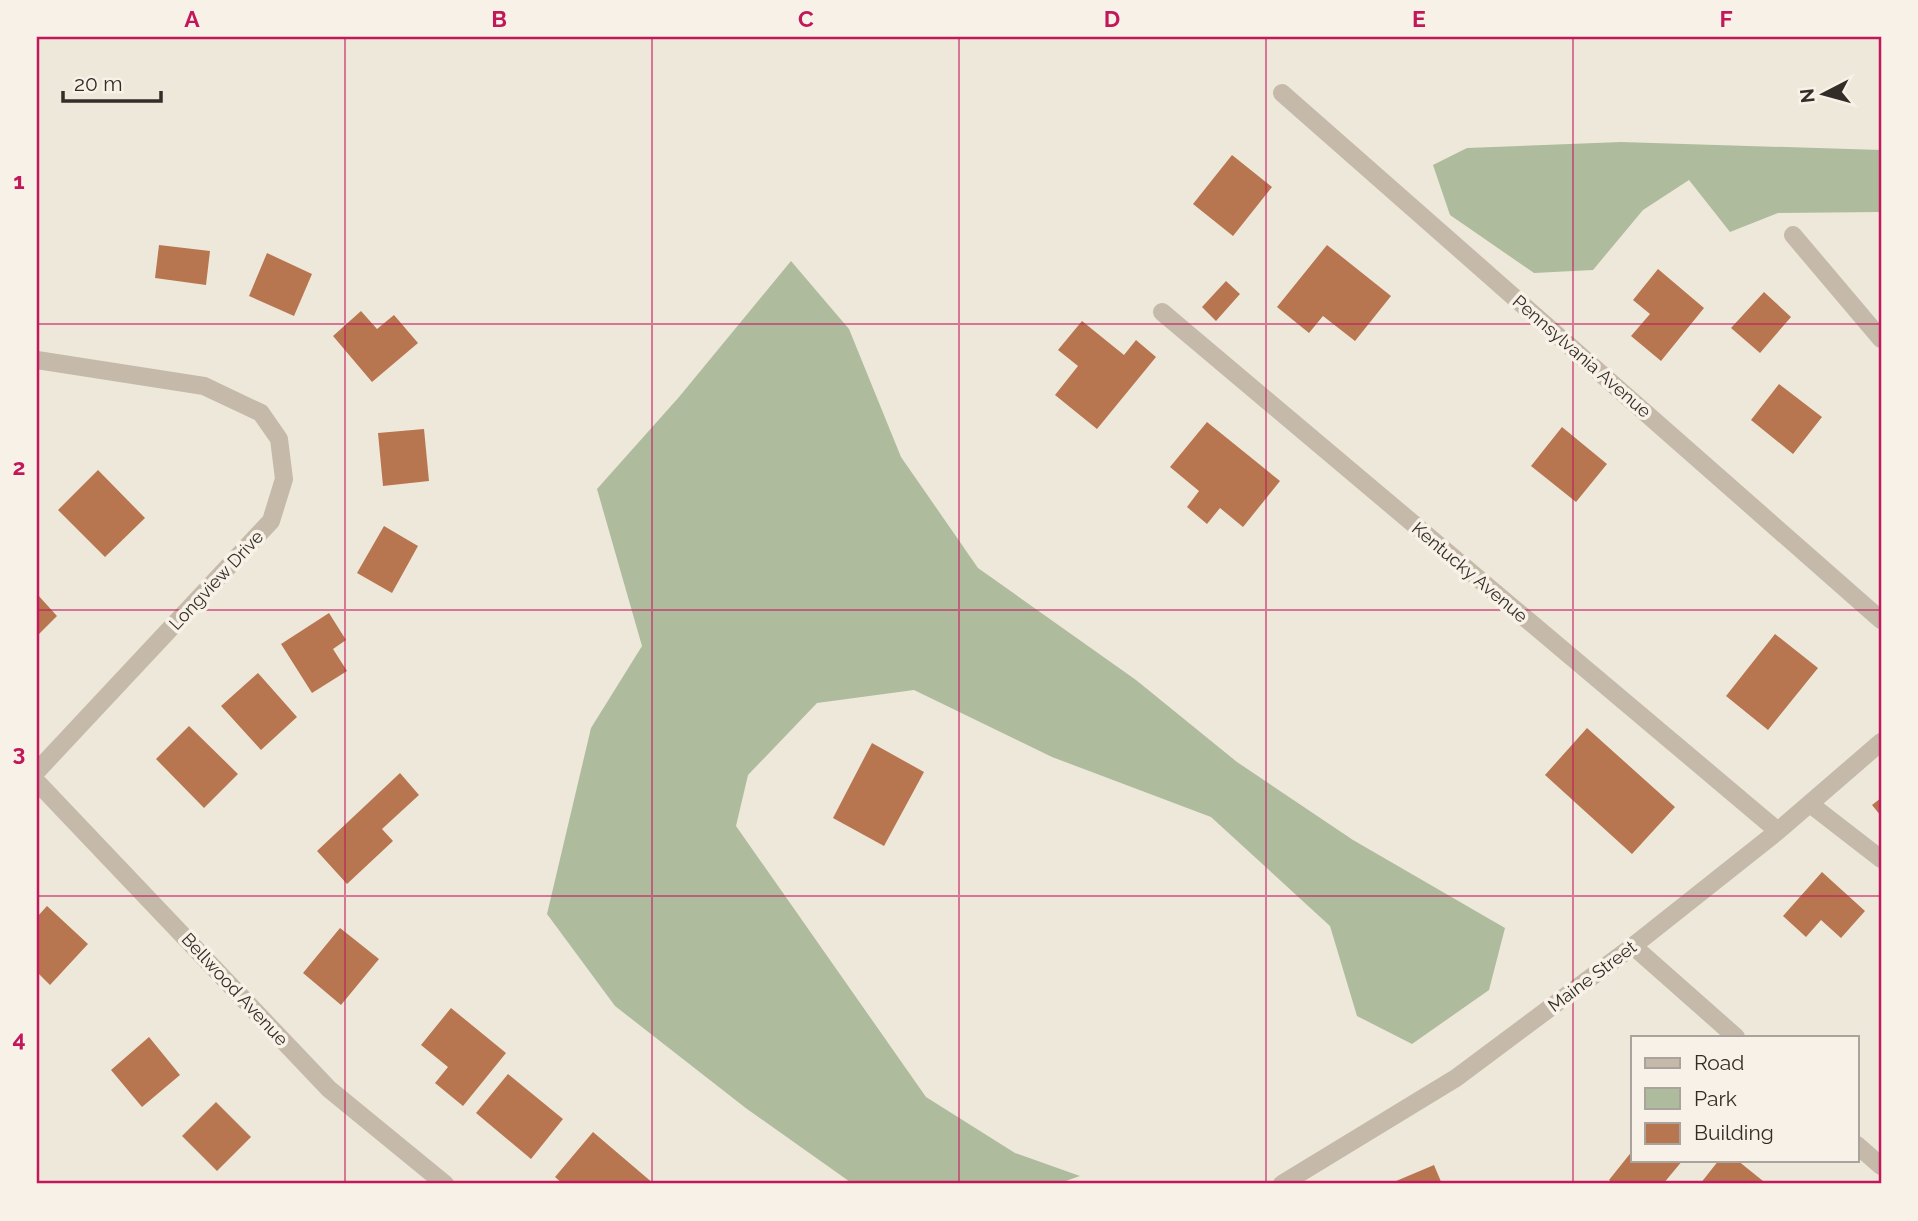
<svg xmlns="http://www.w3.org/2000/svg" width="1918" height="1221" viewBox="0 0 1918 1221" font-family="Raleway,sans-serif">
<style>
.green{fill:#aebc9d}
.building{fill:#b87650}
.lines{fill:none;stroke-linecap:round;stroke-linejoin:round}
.street{stroke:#c5b9a9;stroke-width:18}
.grid{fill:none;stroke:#c2185b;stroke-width:2;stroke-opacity:0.55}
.labels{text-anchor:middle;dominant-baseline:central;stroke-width:7;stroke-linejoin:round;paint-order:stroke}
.street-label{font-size:18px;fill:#332d28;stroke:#f7f1e7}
.neatline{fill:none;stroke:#c2185b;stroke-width:2.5}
.grid-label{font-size:23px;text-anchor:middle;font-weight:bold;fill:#c2185b}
</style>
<rect width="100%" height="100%" fill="#eee8db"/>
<path class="green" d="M1621 142 1881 150V212L1778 213 1730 232 1689 180 1643 210 1593 270 1534 273 1450 215 1433 165 1467 148Z
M791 261 849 329 901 457 978 568 1136 680 1237 762 1353 840 1505 928 1489 990 1412 1044 1357 1016 1330 926 1211 817 1052 757 914 690 817 703 748 775 736 826 926 1097 1015 1153 1080 1176 1057 1184H853L747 1109 615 1006 547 914 591 728 642 646 597 489 679 397Z"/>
<path class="building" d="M1232 155 1272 187 1233 236 1193 204Z
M159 245 210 251 206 285 155 278Z
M1327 245 1391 296 1355 341 1323 316 1309 333 1277 307Z
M267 253 312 274 294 316 249 296Z
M1658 269 1704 308 1661 361 1631 336 1650 314 1633 300Z
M1226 281 1240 294 1216 321 1202 307Z
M1764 292 1791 317 1760 353 1731 328Z
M361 311 377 329 394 315 418 343 372 382 333 336Z
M1082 321 1124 355 1136 340 1156 357 1097 429 1055 395 1078 366 1058 350Z
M1779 384 1822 417 1793 454 1751 420Z
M1207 422 1280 481 1243 527 1220 508 1207 524 1187 507 1199 491 1170 467Z
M1562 427 1607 464 1576 502 1531 466Z
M424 429 429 481 383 486 378 433Z
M98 470 145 518 105 557 58 510Z
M384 526 418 546 392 593 357 573Z
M37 594 57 616 37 636Z
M329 613 346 640 333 649 347 671 312 693 281 644Z
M1775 634 1818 668 1768 730 1726 696Z
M258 673 297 717 261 750 221 706Z
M189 726 238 774 204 808 156 759Z
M1587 728 1675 807 1632 854 1545 775Z
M872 743 924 772 884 846 833 818Z
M400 773 419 795 382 829 393 841 347 884 317 851Z
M1881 798V816L1872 805Z
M1822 872 1865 911 1841 938 1821 920 1806 937 1783 916Z
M47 906 88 944 50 985 37 972V917Z
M340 928 379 959 341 1005 303 973Z
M451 1008 506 1053 463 1106 435 1083 448 1067 421 1045Z
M149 1037 180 1075 142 1107 111 1070Z
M508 1074 563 1119 531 1159 476 1113Z
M216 1102 251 1137 217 1171 182 1136Z
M593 1132 654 1184H563L555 1177Z
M1633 1150V1160H1683L1663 1184H1614L1609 1180Z
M1719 1160H1737L1763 1181 1761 1184H1700Z
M1434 1165 1442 1184H1389Z"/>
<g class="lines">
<path class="street" d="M1282 93 1881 620
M1793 235 1881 339
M1162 312 1778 831
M37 360 204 386 261 413 279 439 284 479 271 521 37 771
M37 782 329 1089 445 1184
M1810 804 1881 859
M1633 946 1736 1037
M1857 1145 1881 1166
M1282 1184 1456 1078 1633 946 1778 831 1881 742"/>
</g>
<path class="grid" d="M345 37V1184M652 37V1184M959 37V1184M1266 37V1184M1573 37V1184M37 324H1881M37 610H1881M37 896H1881"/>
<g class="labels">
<g class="street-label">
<text transform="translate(1582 356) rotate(41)">Pennsylvania Avenue</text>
<text transform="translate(1470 572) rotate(40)">Kentucky Avenue</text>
<text transform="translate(216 580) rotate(-47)">Longview Drive</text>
<text transform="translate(1592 976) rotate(-37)">Maine Street</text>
<text transform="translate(235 989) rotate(47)">Bellwood Avenue</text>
</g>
</g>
<rect width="1918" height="1221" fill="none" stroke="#f7f1e7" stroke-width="77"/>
<rect x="1631" y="1036" width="228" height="126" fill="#f7f1e7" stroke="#a9a39b" stroke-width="2"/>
<rect x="1645" y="1058" width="35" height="10" fill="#c5b9a9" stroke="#a9a39b" stroke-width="2"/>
<text x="1694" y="1070" font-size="21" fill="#332d28">Road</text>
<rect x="1645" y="1088" width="35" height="21" fill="#aebc9d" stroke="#a9a39b" stroke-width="2"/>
<text x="1694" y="1106" font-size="21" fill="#332d28">Park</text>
<rect x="1645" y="1123" width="35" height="21" fill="#b87650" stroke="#a9a39b" stroke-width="2"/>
<text x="1694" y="1140" font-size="21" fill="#332d28">Building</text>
<g transform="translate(1824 94) rotate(264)" stroke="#f7f1e7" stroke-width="5" paint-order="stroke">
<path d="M0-5L12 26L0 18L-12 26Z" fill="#332d28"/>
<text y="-10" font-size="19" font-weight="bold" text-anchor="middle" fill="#332d28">N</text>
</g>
<path d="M63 91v10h98v-10" fill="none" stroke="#332d28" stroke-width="3.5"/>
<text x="74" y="91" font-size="21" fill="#332d28" stroke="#f7f1e7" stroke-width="5" paint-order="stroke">20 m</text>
<rect x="38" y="38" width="1842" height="1144" class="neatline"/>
<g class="grid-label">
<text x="192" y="27">A</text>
<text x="499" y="27">B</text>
<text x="806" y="27">C</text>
<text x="1112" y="27">D</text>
<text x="1419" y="27">E</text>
<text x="1726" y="27">F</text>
<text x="19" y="189">1</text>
<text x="19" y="475">2</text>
<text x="19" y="761">3</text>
<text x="19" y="1047">4</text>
</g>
</svg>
